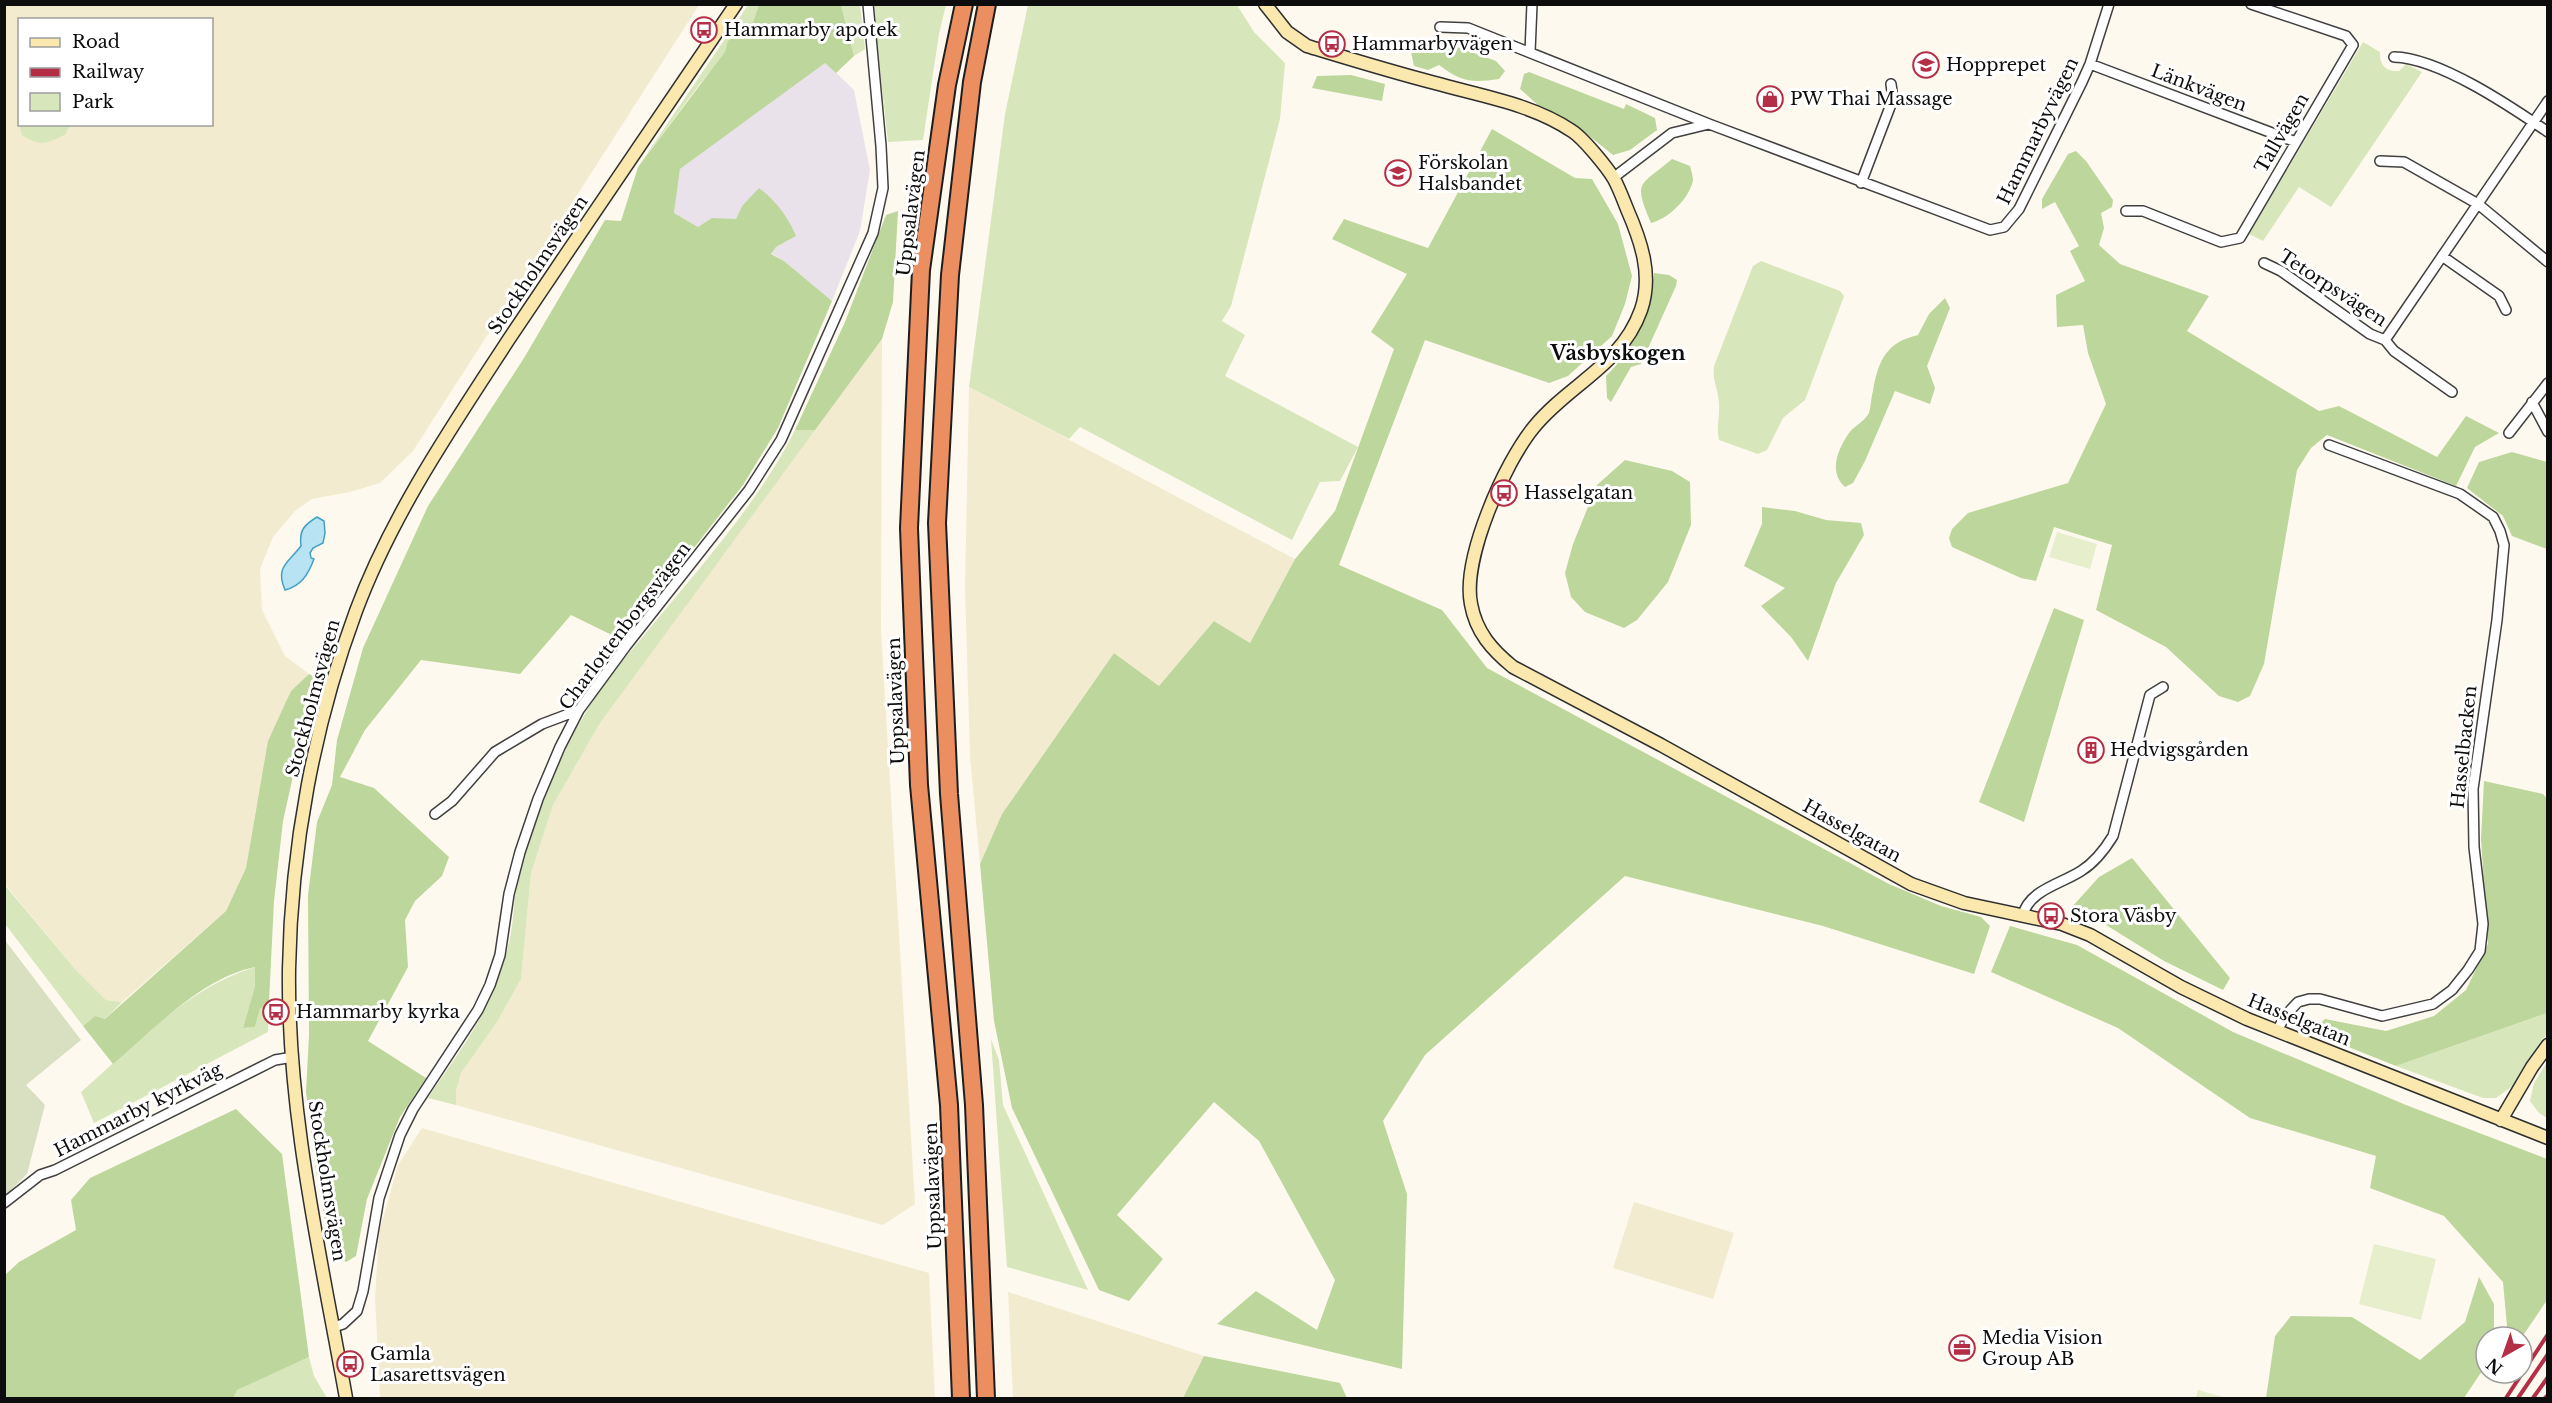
<svg xmlns="http://www.w3.org/2000/svg" width="2552" height="1403" viewBox="0 0 2552 1403" font-family="'Libre Baskerville',serif">
<style>
.industrial{fill:#e9e2eb}
.farmland{fill:#f2ebd0;fill-rule:evenodd}
.green{fill:#d7e6bb}
.forest{fill:#bdd69b}
.cemetery{fill:#d9dfc1}
.pitch{fill:#e6eecc}
.water{fill:#b7e3f2;stroke:#43a1c4;stroke-width:1.5}
.lines{fill:none;stroke-linecap:round;stroke-linejoin:round}
.street-casing{stroke:#404040;stroke-width:12}
.secondary-casing{stroke:#2f2f2f;stroke-width:15}
.highway-casing{stroke:#1e1e1e;stroke-width:20}
.street{stroke:#fff;stroke-width:9}
.secondary{stroke:#fae8ae;stroke-width:12}
.highway{stroke:#eb8e60;stroke-width:16}
.rail{stroke:#b42f46;stroke-width:4}
.labels{text-anchor:middle;dominant-baseline:central;stroke-width:6;stroke-linejoin:round;paint-order:stroke}
.poi-label{font-size:18px;fill:#0d0d0d;stroke:#fff;text-anchor:start}
.street-label{font-size:18px;fill:#0d0d0d;stroke:#fff}
.neighbourhood-label{font-size:20px;font-weight:bold;fill:#0d0d0d;stroke:#fff}
</style>
<rect width="100%" height="100%" fill="#fef9ef"/>
<path class="industrial" d="M825 62 854 90 870 170 860 231 832 301 784 261 771 253 776 247 796 236 760 189 742 206 736 219H712L698 227 674 213 680 169Z"/>
<path class="farmland" d="M4 5H699L413 451 380 483 350 492 312 499 295 511 273 537 260 569 262 610 285 656 309 674 291 691 257 804 246 868 226 911 122 1002 106 1000 75 969 5 884ZM20 20H212V124L70 125 66 134H22L18 119Z
M882 339 881 630 915 1204 883 1225 456 1105V1091L461 1073 497 1022 521 979 531 873 553 805 600 723 677 615Z
M969 387 1295 559 1250 643 1214 621 1159 686 1114 653 1002 814 980 864 970 756 965 588Z
M422 1128 929 1273 935 1398H380L375 1297 379 1233 398 1165Z
M1634 1202 1734 1233 1713 1299 1613 1268Z
M1008 1292 1204 1356 1183 1398H1013Z"/>
<path class="green" d="M748 5H759L753 22 699 85 638 167Z
M841 5H860L865 49 854 56Z
M873 5H946L939 34 923 140 888 142Z
M1028 5H1237L1254 32 1285 63 1280 119 1231 306 1222 321 1245 335 1225 376 1358 447 1340 481 1320 482 1292 540 1080 427 1069 439 969 387 1005 114Z
M2363 42 2380 52C2379 65 2386 72 2399 71L2406 64 2422 72 2331 207 2299 187 2263 241 2249 234Z
M19 116 20 124 70 125 66 134C46 144 41 147 22 135L18 119Z
M1761 261 1840 291 1844 296 1805 400 1783 418 1767 450 1758 454 1719 440C1716 427 1720 417 1719 405 1719 390 1712 382 1714 366L1753 266Z
M795 430H815L600 723 553 805 531 873 521 979 497 1022 461 1073 456 1091V1105L428 1098C453 1060 482 1024 497 981 503 966 508 949 511 933 514 915 514 896 518 879 531 824 554 767 582 719 600 686 626 657 650 628 701 566 759 502 795 430Z
M4 884 75 969 106 1000 122 1002 105 1019 95 1016 83 1026 5 924Z
M255 967V986L243 1028 255 1027 260 1009 269 1002 268 1032 94 1123 81 1092C134 1046 186 988 255 967Z
M2547 1013V1033L2523 1067 2514 1085 2496 1098H2483L2396 1066Z
M991 1039 999 1060 1003 1105 1088 1290 1007 1267Z
M2547 1062V1118L2539 1113 2530 1101 2534 1083Z
M309 1357 314 1376 327 1398H233L236 1390Z"/>
<path class="forest" d="M759 5H841L854 56 836 73 825 63 680 169 674 213 698 227 712 218 736 219 742 206 759 188C776 201 788 217 796 236L776 247 771 254 784 261 832 301 778 428 743 485 622 640 571 615 520 674 421 660 365 730 340 777 374 788 449 857 442 876 415 901 405 920 408 967 368 1041 426 1078 400 1117 367 1199 356 1256 346 1262 330 1247 316 1171 306 1092 309 1035 308 895 317 822 332 785 337 740 363 648 428 506 524 358 605 220 621 221 638 167 725 52 728 41 753 22Z
M1423 43 1443 50 1455 46 1496 61 1505 71 1499 79C1472 83 1461 82 1439 65L1428 70 1414 66 1411 52Z
M1529 72 1624 109 1626 104 1655 118 1657 130 1630 150 1613 155 1573 123 1538 105 1520 89 1524 74Z
M1351 75 1385 84 1382 101 1312 88 1317 76Z
M1492 129 1575 178 1592 179 1618 224 1632 276 1625 304 1612 336 1568 376 1549 383 1425 340 1339 565 1442 610 1487 668 1889 884 1941 906 1981 917 1990 926 1974 974 1823 926 1625 876 1425 1055 1383 1121 1407 1194 1402 1369 1217 1324 1256 1291 1317 1330 1335 1280 1259 1141 1214 1102 1117 1215 1163 1259 1129 1301 1099 1290 1012 1108 994 1021 980 864 1002 814 1114 653 1159 686 1214 621 1250 643 1295 559 1335 511 1394 349 1371 332 1407 274 1332 239 1344 219 1428 248Z
M2076 151 2086 161 2113 200 2112 207 2101 213 2104 228 2099 245 2120 264 2209 296 2187 331 2319 411 2339 406 2437 457 2466 416 2499 433 2475 447 2456 486 2327 435 2311 448 2297 470 2264 664 2250 696 2238 702 2219 696 2166 647 2096 610 2112 545 2054 527 2036 581 2021 578 1952 547 1949 538 1952 529 1968 513 2068 483 2106 404 2088 353 2083 325 2057 327 2056 295 2085 281 2070 251 2079 246 2055 202 2042 209V199L2068 154Z
M1672 159 1690 166C1691 170 1693 176 1693 180 1690 198 1668 219 1651 223 1633 180 1639 187 1672 159Z
M898 211 893 302 882 339 815 430H795L845 322 886 215Z
M1654 273 1669 275 1677 280 1676 286 1641 364 1631 367 1611 402 1607 398 1606 376C1635 348 1650 312 1654 273Z
M1945 298 1950 308 1927 366 1935 388 1930 404 1895 391 1865 461 1853 483 1845 487C1828 472 1838 449 1849 433 1854 426 1865 421 1869 413 1871 407 1871 397 1873 391 1878 360 1887 342 1918 335L1929 314Z
M2512 452 2547 462V549L2512 536 2503 516 2467 488 2479 462Z
M1625 460 1672 471 1690 482 1691 525 1668 582 1637 620 1624 628 1585 612 1571 597 1565 573 1573 544 1597 485Z
M1762 507 1795 511 1826 520 1861 523 1864 535 1836 583 1808 661 1791 637 1761 606 1785 588 1744 566 1762 524Z
M2054 608 2084 620 2024 822 1979 802Z
M309 674 315 677 283 821 274 901 269 1002 260 1009 255 1027 243 1028 255 986V967C201 978 153 1030 113 1064L83 1026 95 1016 105 1019 226 911 246 868 268 741 291 691Z
M2484 781 2543 794 2548 800 2547 1013 2396 1066 2311 1032 2325 1019 2386 1031 2434 1016 2466 990 2488 944 2481 839Z
M2132 858 2230 978 2223 990 2164 961 2106 925 2071 908 2099 877Z
M2010 926 2077 945 2233 1032 2406 1105 2547 1159V1300L2522 1337H2508L2503 1282 2444 1216 2370 1188 2376 1156 2250 1118 2118 1028 1991 972Z
M236 1109 282 1154 309 1357 237 1390 233 1398H5V1275L19 1262 76 1230 71 1200 90 1178Z
M2479 1277 2494 1304V1337H2486V1365L2464 1398H2266L2275 1336 2291 1316 2352 1317 2420 1360 2465 1322Z
M1204 1356 1340 1383 1347 1398H1183Z"/>
<path class="cemetery" d="M4 939 81 1040 26 1085 45 1105 27 1174 5 1196Z"/>
<path class="pitch" d="M2057 532 2097 544 2090 569 2049 557Z
M2374 1244 2436 1259 2421 1320 2359 1304Z
M2198 1390 2227 1398H2196Z"/>
<path class="water" d="M317 517 324 521 325 533 323 543 313 548 310 553 311 558 314 559C308 575 301 586 285 590 275 567 288 563 301 546 299 530 304 525 317 517Z"/>
<g class="lines">
<g class="street-casing">
<path id="street" d="M1440 27 1468 28 1709 124
M1530 52 1532 4
M2394 57C2439 58 2510 106 2548 132
M2090 64 2296 142
M2380 161 2404 162 2478 204 2548 262
M1613 178 1672 133 1709 124 1990 230 2004 227 2019 209 2082 82 2090 64 2109 4
M1861 183 1893 99 1891 84
M2126 211H2143L2221 242 2240 238 2353 45 2346 36 2251 4
M2442 256 2499 296 2506 310
M2264 263 2281 271 2370 334 2385 340 2548 101
M2385 340 2394 351 2452 392
M2532 402 2548 432
M2509 433 2548 383
M435 814 452 801 495 752 542 724 579 710
M2023 915C2029 890 2061 884 2081 871 2094 863 2105 849 2113 836L2150 695 2163 687
M2277 1031 2285 1016 2298 1002 2309 999H2320L2382 1016 2433 1004 2452 990 2468 970 2480 951 2483 924 2474 847 2473 789 2497 620 2504 545 2500 531 2493 517 2460 494 2329 445
M4 1203 40 1175 55 1170 275 1060 293 1057
M334 1327 343 1324 357 1311 363 1291 379 1198 400 1135 413 1109 478 1010 490 985 500 955 509 894 520 852 538 799 560 747 579 710 626 646 749 490 781 440 873 233 883 188 881 146 868 4"/>
</g>
<g class="secondary-casing">
<path id="secondary" d="M1265 4 1287 32 1307 46C1350 59 1392 72 1435 83 1481 96 1532 104 1572 131 1583 138 1607 167 1614 179 1619 188 1623 199 1627 209 1641 241 1653 275 1641 310 1621 366 1569 384 1534 427 1505 462 1462 558 1471 604 1476 632 1492 650 1513 667L1661 745 1911 884 1964 903 2062 924 2090 935 2181 987 2247 1019 2548 1138
M2501 1120 2532 1067 2548 1045
M346 1398C321 1257 287 1113 289 969 291 848 314 724 356 611 392 514 453 425 509 339 584 227 660 116 736 4"/>
</g>
<g class="highway-casing">
<path id="highway" d="M961 1398 949 1105 919 785 909 528 921 270 947 85 964 4
M986 1398 974 1105 949 794 937 523 950 275 972 82 987 4"/>
</g>
<use href="#street" class="street"/>
<use href="#secondary" class="secondary"/>
<use href="#highway" class="highway"/>
<path class="rail" d="M2506 1398 2548 1334
M2518 1398 2548 1354
M2533 1398 2548 1377
M2545 1398 2548 1395"/>
</g>
<defs>
<g id="bus-ring" transform="scale(1.35)"><circle r="9.5" fill="#fff" stroke="#b42f46" stroke-width="1.5"/><path d="M-5-6H5V4H4V6H2V4H-2V6H-4V4H-5ZM-3.5-4V0h7V-4ZM-3.5 1.2v1.5H-2V1.2ZM2 1.2v1.5H3.5V1.2Z" fill="#b42f46"/></g>
<g id="school-ring" transform="scale(1.35)"><circle r="9.5" fill="#fff" stroke="#b42f46" stroke-width="1.5"/><path d="M0-5L7-2L0 1L-7-2ZM-4 1L0 2.5L4 1V4Q0 6-4 4Z" fill="#b42f46"/></g>
<g id="shop-ring" transform="scale(1.35)"><circle r="9.5" fill="#fff" stroke="#b42f46" stroke-width="1.5"/><path d="M-5-2.5h2.3a2.7 3.5 0 0 1 5.4 0H5L5.5 6h-11ZM-1.5-2.5h3a1.5 2.3 0 0 0-3 0Z" fill="#b42f46"/></g>
<g id="building-ring" transform="scale(1.35)"><circle r="9.5" fill="#fff" stroke="#b42f46" stroke-width="1.5"/><path d="M-4-6H4V6H1V3H-1V6H-4ZM-2.5-4.3h1.7v1.8h-1.7ZM.8-4.3h1.7v1.8H.8ZM-2.5-1h1.7V.8h-1.7ZM.8-1h1.7V.8H.8Z" fill="#b42f46"/></g>
<g id="office-ring" transform="scale(1.35)"><circle r="9.5" fill="#fff" stroke="#b42f46" stroke-width="1.5"/><path d="M-6-3h4V-5.5h4V-3h4V5H-6ZM-1-4.5V-3h2v-1.5ZM-6 0V1H6V0Z" fill="#b42f46"/></g>
</defs>
<g fill-rule="evenodd">
<use href="#bus-ring" x="704" y="30"/>
<use href="#bus-ring" x="1332" y="44"/>
<use href="#school-ring" x="1926" y="65"/>
<use href="#shop-ring" x="1770" y="99"/>
<use href="#school-ring" x="1398" y="173"/>
<use href="#bus-ring" x="1504" y="493"/>
<use href="#building-ring" x="2091" y="750"/>
<use href="#bus-ring" x="2051" y="916"/>
<use href="#bus-ring" x="276" y="1012"/>
<use href="#office-ring" x="1962" y="1348"/>
<use href="#bus-ring" x="350" y="1364"/>
</g>
<g class="labels">
<g class="poi-label">
<text x="724" y="30">Hammarby apotek</text>
<text x="1352" y="44">Hammarbyvägen</text>
<text x="1946" y="65">Hopprepet</text>
<text x="1790" y="99">PW Thai Massage</text>
<text x="1418" y="163">Förskolan<tspan x="1418" dy="21">Halsbandet</tspan></text>
<text x="1524" y="493">Hasselgatan</text>
<text x="2110" y="750">Hedvigsgården</text>
<text x="2070" y="916">Stora Väsby</text>
<text x="296" y="1012">Hammarby kyrka</text>
<text x="1982" y="1338">Media Vision<tspan x="1982" dy="21">Group AB</tspan></text>
<text x="370" y="1354">Gamla<tspan x="370" dy="21">Lasarettsvägen</tspan></text>
</g>
<g class="street-label">
<text transform="translate(2199 88) rotate(21)">Länkvägen</text>
<text transform="translate(2038 131) rotate(-64)">Hammarbyvägen</text>
<text transform="translate(2282 133) rotate(-60)">Tallvägen</text>
<text transform="translate(911 213) rotate(-83)">Uppsalavägen</text>
<text transform="translate(538 265) rotate(-56)">Stockholmsvägen</text>
<text transform="translate(2333 288) rotate(33)">Tetorpsvägen</text>
<text transform="translate(625 626) rotate(-53)">Charlottenborgsvägen</text>
<text transform="translate(313 698) rotate(-75)">Stockholmsvägen</text>
<text transform="translate(896 701) rotate(-92)">Uppsalavägen</text>
<text transform="translate(2464 747) rotate(-84)">Hasselbacken</text>
<text transform="translate(1852 831) rotate(29)">Hasselgatan</text>
<text transform="translate(2299 1020) rotate(22)">Hasselgatan</text>
<text transform="translate(138 1110) rotate(-27)">Hammarby kyrkväg</text>
<text transform="translate(327 1181) rotate(81)">Stockholmsvägen</text>
<text transform="translate(933 1186) rotate(-92)">Uppsalavägen</text>
</g>
<g class="neighbourhood-label">
<text x="1618" y="353">Väsbyskogen</text>
</g>
</g>
<rect width="2552" height="1403" fill="none" stroke="#0d0d0d" stroke-width="12"/>
<rect x="18" y="18" width="195" height="108" fill="#ffffff" stroke="#9e9e9e" stroke-width="1.5"/>
<rect x="30" y="38" width="30" height="9" fill="#fae8ae" stroke="#9e9e9e" stroke-width="1.5"/>
<text x="72" y="48" font-size="18" fill="#0d0d0d">Road</text>
<rect x="30" y="68" width="30" height="9" fill="#b42f46" stroke="#9e9e9e" stroke-width="1.5"/>
<text x="72" y="78" font-size="18" fill="#0d0d0d">Railway</text>
<rect x="30" y="93" width="30" height="18" fill="#d7e6bb" stroke="#9e9e9e" stroke-width="1.5"/>
<text x="72" y="108" font-size="18" fill="#0d0d0d">Park</text>
<g transform="translate(2504 1355) rotate(220)"><circle r="28" fill="#ffffff" stroke="#9e9e9e" stroke-width="1.5"/>
<path d="M0-4.5L10 22L0 15L-10 22Z" fill="#b42f46"/>
<text y="-9" font-size="16" font-weight="bold" text-anchor="middle" fill="#0d0d0d">N</text>
</g>
</svg>
